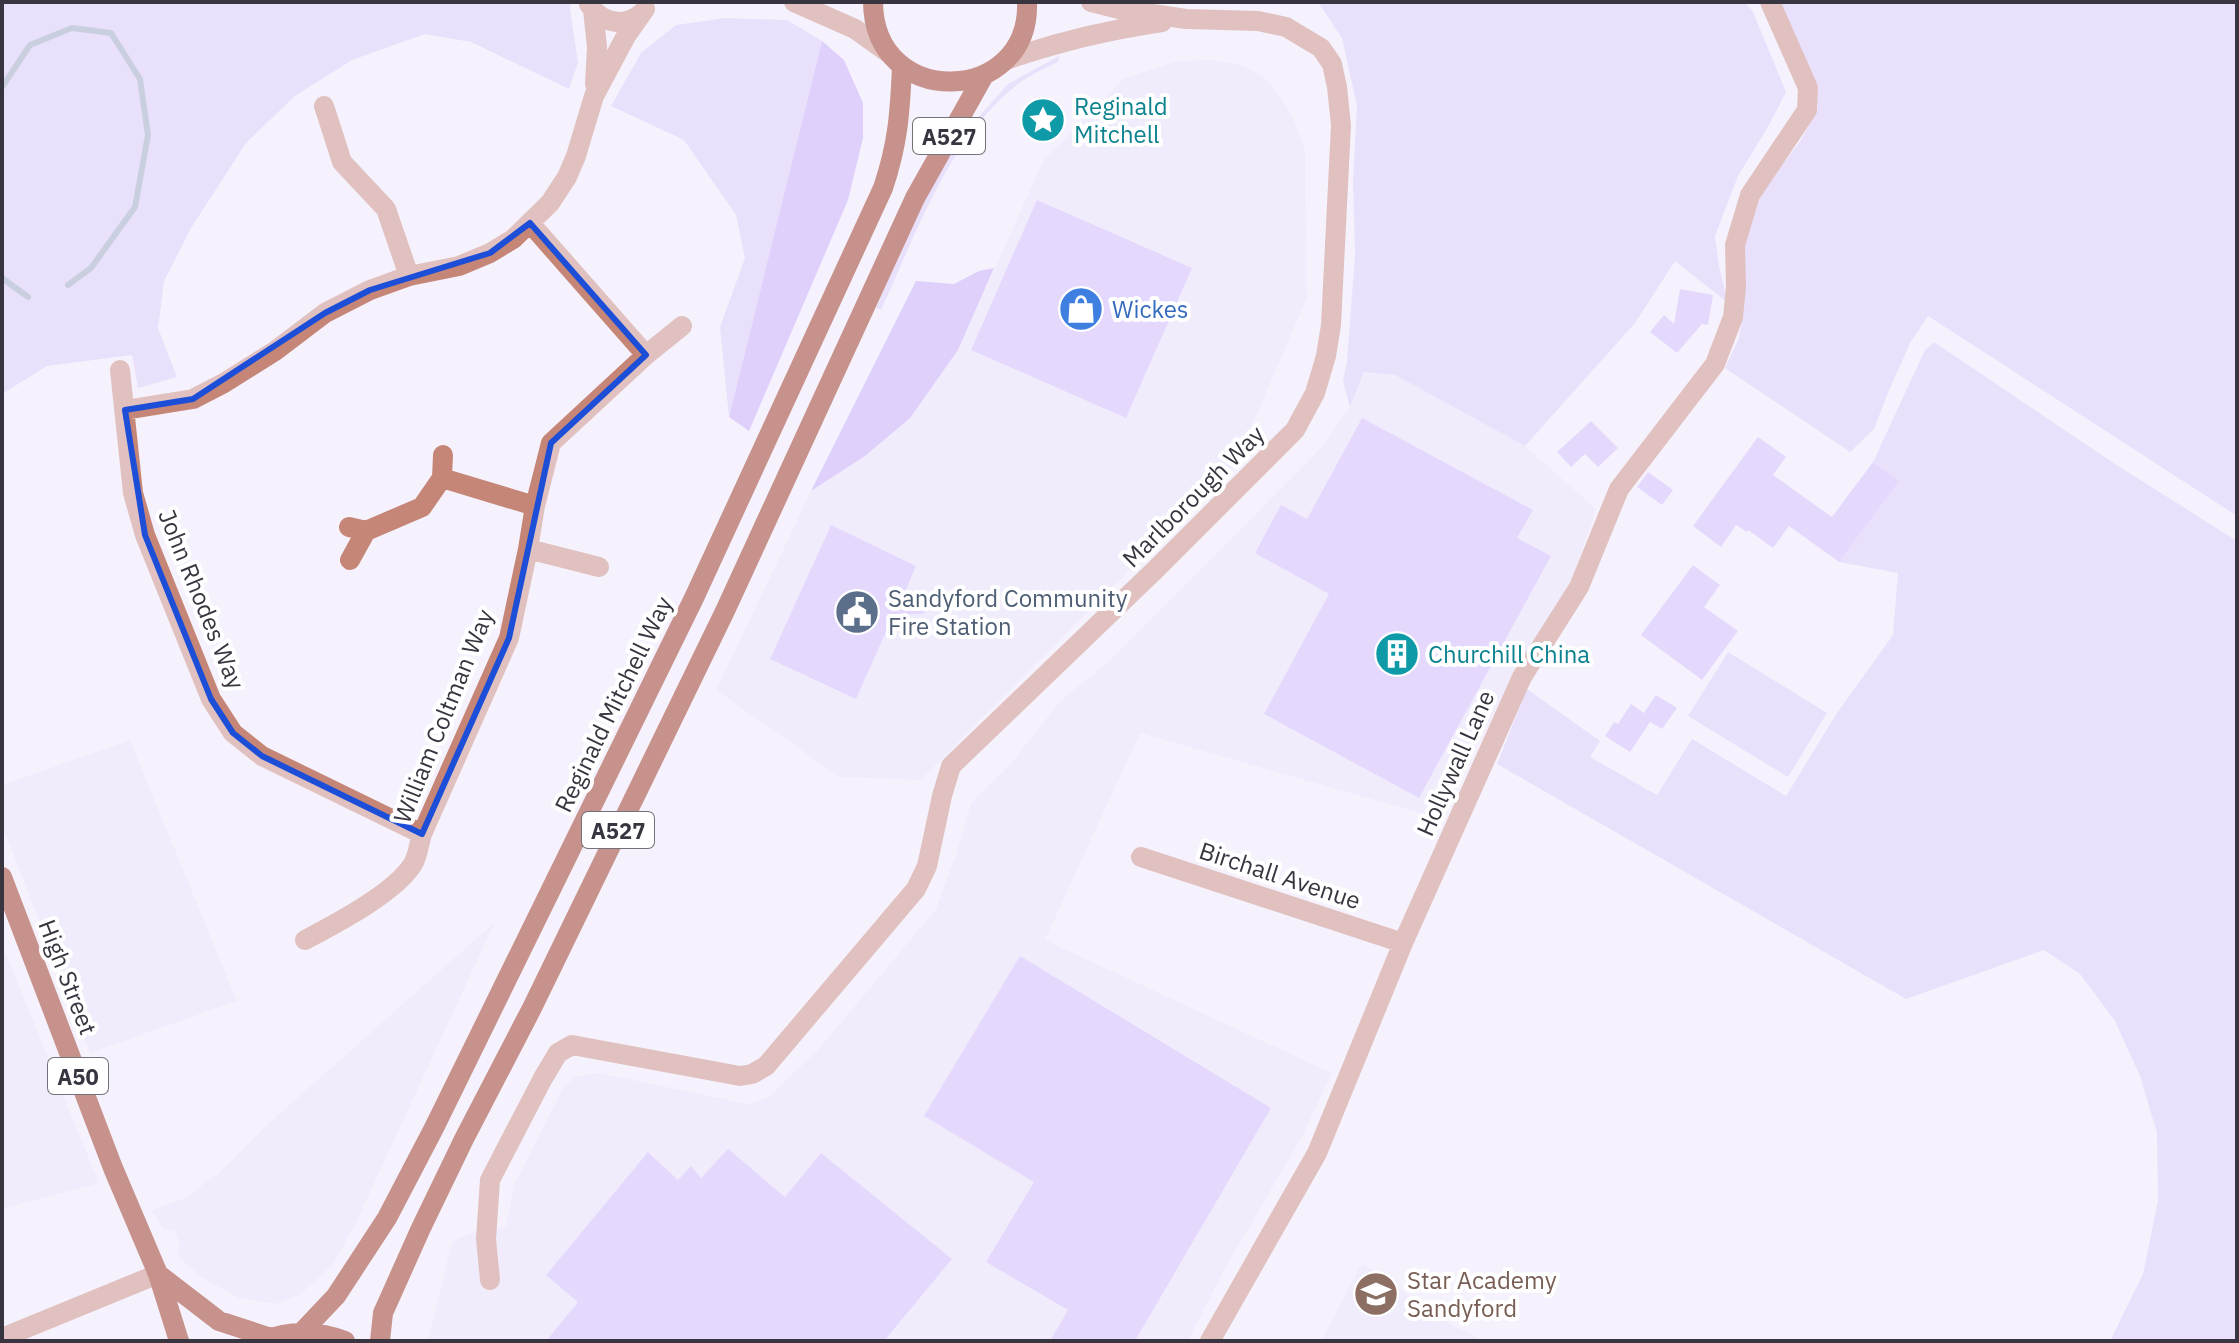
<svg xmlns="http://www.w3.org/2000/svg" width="2239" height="1343" viewBox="0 0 2239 1343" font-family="'IBM Plex Sans',sans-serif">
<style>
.built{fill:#ece5fa}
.green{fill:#d9cafa}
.forest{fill:#c2a4f8}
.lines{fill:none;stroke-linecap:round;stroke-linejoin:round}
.stream{stroke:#96a5bd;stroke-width:6}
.building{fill:#d0b9fd}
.minor{stroke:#c58677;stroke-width:20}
.major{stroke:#8f1d00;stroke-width:20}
.marked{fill:none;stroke:#1d4ed8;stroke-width:6;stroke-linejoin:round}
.labels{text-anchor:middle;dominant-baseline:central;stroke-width:8;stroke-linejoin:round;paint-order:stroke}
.shield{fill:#fff;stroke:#747279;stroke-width:2}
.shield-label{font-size:22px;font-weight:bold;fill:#383540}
.culture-label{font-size:24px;fill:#0d838f;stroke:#fff;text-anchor:start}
.shop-label{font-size:24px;fill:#366cbe;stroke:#fff;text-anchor:start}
.street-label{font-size:24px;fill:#383540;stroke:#fff}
.service-label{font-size:24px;fill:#4e5e75;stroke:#fff;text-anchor:start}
.education-label{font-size:24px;fill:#785e54;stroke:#fff;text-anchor:start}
</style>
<rect width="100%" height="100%" fill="#f5f2fd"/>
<path class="built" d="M1212 60 1245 66 1264 77 1277 92 1293 117 1305 150 1307 298 1255 419 1230 469 921 780 839 777 716 690 811 491 865 456 910 418 958 350 1043 161 1124 78 1178 61Z
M1364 372 1395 375 1525 446 1596 509 1573 578 1513 675 1441 819 1140 733 1045 940 1332 1073 1301 1139 1225 1268 1188 1341H428L452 1241 469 1234 506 1226 514 1185 563 1088 576 1076 600 1073 748 1104 767 1098 817 1051 936 909 956 854 971 803 1009 766 1060 701 1107 663 1318 451 1350 407Z
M130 740 237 1001 90 1053 2 825V785Z
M495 922 354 1227 333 1264 300 1295 276 1304 239 1298 201 1277 177 1256 180 1245 174 1230H164L151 1210 183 1199 217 1174 278 1115Z
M2 944 99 1183 2 1209Z
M1362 1263 1451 1324 1483 1341H1321Z"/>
<path class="green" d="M2 2H571L570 9 578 63 569 89 471 42 425 34 352 60 295 96 246 143 191 228 164 281 158 328 177 377 138 388 132 355 47 366 2 394Z
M1303 2H1745L1753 12 1786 92 1768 127 1738 176 1715 236 1719 266 1728 303 1675 261 1635 323 1525 446 1395 375 1364 372 1350 407 1343 381 1347 362 1355 255 1353 180 1357 106 1342 38 1318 2Z
M1779 2H2237V516L1928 316 1910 343 1887 395 1874 429 1850 452 1725 368 1739 338 1744 304 1745 240 1761 193 1801 140 1818 108 1814 86Z
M725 18 787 20 822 41 729 417 720 327 745 258 736 215 684 140 611 106 641 53 676 25Z
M1059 56V60L1056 63C1041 70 1026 77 1013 88 947 143 916 234 881 310L876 308 920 208 950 155 967 130 1008 84Z
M1934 342 2115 464 2237 541V1341H2110L2143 1274 2158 1200 2157 1133 2140 1076 2115 1021 2080 974 2044 950 1906 999 1497 764 1527 689 1600 741 1590 757 1657 795 1692 739 1786 796 1837 713 1893 635 1898 573 1839 562 1898 481 1873 462 1925 350Z
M1728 652 1827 713 1788 777 1688 716Z"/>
<path class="forest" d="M822 41 844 60 863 103V138L848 200 749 431 729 417Z
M994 268 958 350 910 418 865 456 811 491 916 281 954 284 979 271Z"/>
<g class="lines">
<path class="stream" d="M2 87 30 45 72 28 111 33 140 79 148 135 135 207 91 268 68 285
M2 278 28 297"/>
</g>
<path class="building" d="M1037 200 1192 268 1126 418 971 350Z
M1680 289 1713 295 1708 325 1702 324 1677 353 1650 332 1664 315 1674 324Z
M1362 418 1533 510 1517 538 1551 556 1419 798 1264 714 1329 594 1255 553 1281 505 1307 519Z
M1591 421 1618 448 1598 467 1585 454 1571 467 1557 452Z
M1758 437 1786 457 1773 475 1832 517 1873 462 1899 481 1839 562 1789 526 1773 548 1748 530 1747 532 1736 525 1721 547 1693 526Z
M1648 472 1673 490 1662 505 1637 487Z
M831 525 916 566 901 602 927 613 893 616 856 699 770 659Z
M1693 565 1720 585 1704 607 1738 631 1702 680 1641 635Z
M1656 695 1677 708 1662 729 1650 722 1630 752 1605 736 1614 722 1618 724 1631 704 1644 713Z
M1020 956 1271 1108 1135 1341H1050L1068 1310 986 1262 1034 1182 924 1116Z
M728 1149 785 1197 821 1153 952 1259 884 1341H546L578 1302 546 1275 648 1152 678 1180 691 1166 701 1178Z"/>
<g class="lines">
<path class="minor" d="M794 2 855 29 890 54
M589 4C602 24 625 28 643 12
M593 10 597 47 595 84
M1006 60C1057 42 1108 30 1162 22
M324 106 342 162 386 209 409 276
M530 223 646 355
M120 370 133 493 145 535 211 699 233 733 262 756 422 834
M125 410 193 399 224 383 275 351 325 313 370 290 409 276 459 266 490 253 513 239 550 203 567 177 576 156 594 96 626 36 645 9
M442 478 535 506
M349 527 366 531 422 507 442 478 443 455
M528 549 599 567
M350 560 366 531
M1141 857 1403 943
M305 940C335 924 395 893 413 864 418 856 419 843 422 834L509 638 528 549 535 506 551 443 646 355 682 326
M490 1280 486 1239 490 1180 543 1078 558 1053 572 1045 740 1076 752 1074 766 1066 916 889 927 866 942 796 951 766 1155 570 1295 430 1315 393 1326 356 1331 325 1341 125 1337 87 1332 64 1321 48 1286 27 1258 21 1186 19 1119 9 1091 2
M2 1338 158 1274
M1210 1341 1317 1153 1403 943 1522 677 1579 587 1619 489 1715 364 1733 317 1736 287 1735 245 1750 195 1807 110 1808 88 1770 2"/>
<path class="major" d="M873 2C874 111 1031 105 1027 2
M2 877 113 1168 158 1274 179 1341
M158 1274 219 1321 271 1338
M301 1333 336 1296 387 1218 434 1128 694 598 883 188C898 144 900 112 902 67
M264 1341C288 1330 321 1331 345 1341
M380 1341 383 1313 421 1228 464 1139 532 1008 725 611 915 198 984 75"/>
</g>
<path d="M0 0H2239V1343H0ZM530 223 646 355 551 443 509 638 422 834 262 756 233 733 211 699 145 535 125 410 193 399 325 313 370 290 490 253Z" fill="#f5f2fd" fill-opacity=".55" fill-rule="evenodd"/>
<path class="marked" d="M530 223 646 355 551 443 509 638 422 834 262 756 233 733 211 699 145 535 125 410 193 399 325 313 370 290 490 253Z"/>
<defs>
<g id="sight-disc" transform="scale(2.3)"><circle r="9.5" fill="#0f9aa8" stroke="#fff"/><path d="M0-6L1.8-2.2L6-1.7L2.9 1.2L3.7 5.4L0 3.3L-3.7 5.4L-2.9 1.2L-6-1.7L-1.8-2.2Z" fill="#fff"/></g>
<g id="shop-disc" transform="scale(2.3)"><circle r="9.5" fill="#3f7fe0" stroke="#fff"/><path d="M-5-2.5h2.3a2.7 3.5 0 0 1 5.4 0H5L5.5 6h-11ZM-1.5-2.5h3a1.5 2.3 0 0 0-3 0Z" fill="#fff"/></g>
<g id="civic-disc" transform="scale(2.3)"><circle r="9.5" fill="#5c6f8a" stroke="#fff"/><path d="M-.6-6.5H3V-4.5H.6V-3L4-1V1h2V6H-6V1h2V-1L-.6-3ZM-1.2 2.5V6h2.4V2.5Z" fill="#fff"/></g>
<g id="building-disc" transform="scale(2.3)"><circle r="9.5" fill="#0f9aa8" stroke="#fff"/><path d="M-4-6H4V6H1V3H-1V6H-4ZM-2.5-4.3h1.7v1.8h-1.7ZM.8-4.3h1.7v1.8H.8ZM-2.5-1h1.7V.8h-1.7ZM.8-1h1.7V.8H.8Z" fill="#fff"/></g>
<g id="school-disc" transform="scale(2.3)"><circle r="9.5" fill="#8d6e63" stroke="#fff"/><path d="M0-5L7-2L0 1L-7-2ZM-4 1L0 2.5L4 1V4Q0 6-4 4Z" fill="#fff"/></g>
</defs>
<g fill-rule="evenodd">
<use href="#sight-disc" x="1043" y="120"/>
<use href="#shop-disc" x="1081" y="309"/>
<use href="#civic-disc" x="857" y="612"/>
<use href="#building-disc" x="1397" y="654"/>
<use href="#school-disc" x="1376" y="1294"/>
</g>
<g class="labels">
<g class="shield">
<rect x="913" y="118" width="72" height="36" rx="6"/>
<rect x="582" y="812" width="72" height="36" rx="6"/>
<rect x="48" y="1058" width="60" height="36" rx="6"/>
</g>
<g class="shield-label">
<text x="949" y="136">A527</text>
<text x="618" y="830">A527</text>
<text x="78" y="1076">A50</text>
</g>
<g class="culture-label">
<text x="1074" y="106">Reginald<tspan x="1074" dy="28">Mitchell</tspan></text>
<text x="1428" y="654">Churchill China</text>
</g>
<g class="shop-label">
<text x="1112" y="309">Wickes</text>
</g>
<g class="street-label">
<text transform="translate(1193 496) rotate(-45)">Marlborough Way</text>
<text transform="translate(202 599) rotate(68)">John Rhodes Way</text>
<text transform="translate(613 704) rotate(-64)">Reginald Mitchell Way</text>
<text transform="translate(443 716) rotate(-68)">William Coltman Way</text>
<text transform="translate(1455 763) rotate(-66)">Hollywall Lane</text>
<text transform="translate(1280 875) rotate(18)">Birchall Avenue</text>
<text transform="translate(68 977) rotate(69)">High Street</text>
</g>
<g class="service-label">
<text x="888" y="598">Sandyford Community<tspan x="888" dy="28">Fire Station</tspan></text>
</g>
<g class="education-label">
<text x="1407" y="1280">Star Academy<tspan x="1407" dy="28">Sandyford</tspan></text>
</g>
</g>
<rect width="2239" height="1343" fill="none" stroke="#383540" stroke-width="8"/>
</svg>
